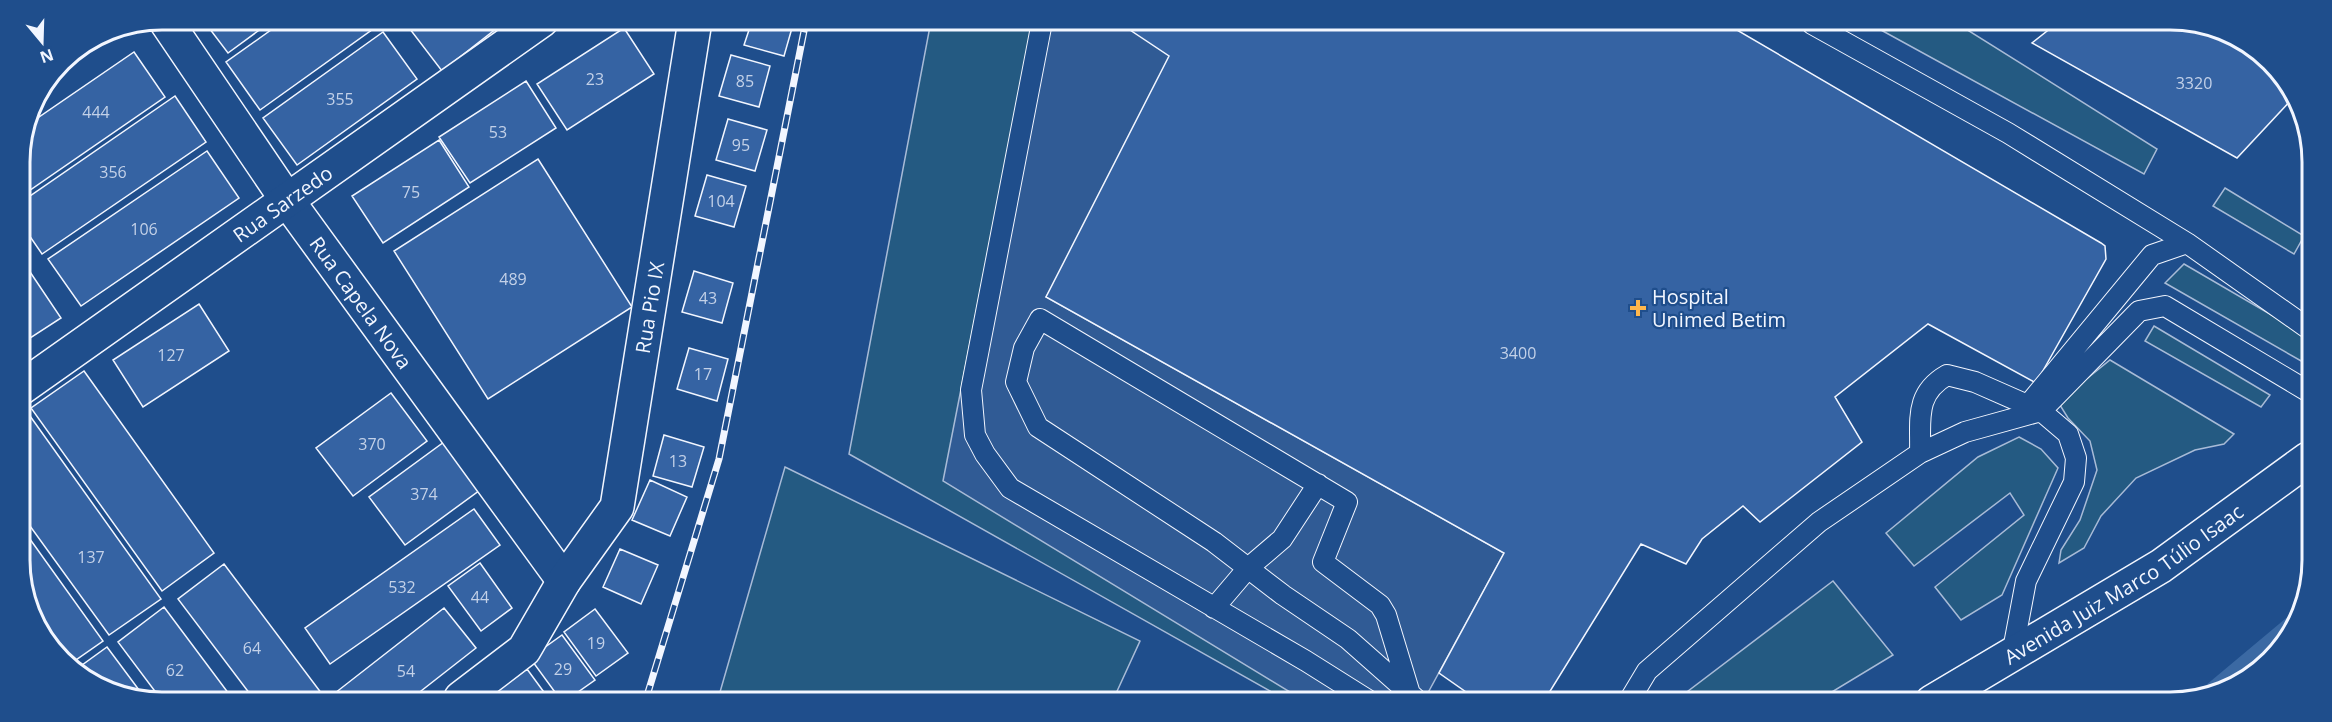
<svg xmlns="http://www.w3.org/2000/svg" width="2332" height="722" viewBox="0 0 2332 722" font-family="'Open Sans',sans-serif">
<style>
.green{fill:#245a82;stroke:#a8bbd7;stroke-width:1.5}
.parking{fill:#305b95;stroke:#a8bbd7;stroke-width:1.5}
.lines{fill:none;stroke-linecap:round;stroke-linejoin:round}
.stream{stroke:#3b69a3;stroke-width:12}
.building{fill:#3563a3;stroke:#f2f6ff;stroke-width:1.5}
.lane-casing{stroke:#f2f6ff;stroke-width:22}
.street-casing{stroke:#f2f6ff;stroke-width:36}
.primary-casing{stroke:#f2f6ff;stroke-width:36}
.lane{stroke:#1f4e8c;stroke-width:20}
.street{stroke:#1f4e8c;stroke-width:33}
.primary{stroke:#1f4e8c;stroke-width:33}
.rail-casing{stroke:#f2f6ff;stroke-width:7}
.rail{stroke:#1f4e8c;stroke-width:4.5;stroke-dasharray:14;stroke-linecap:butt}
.poi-dot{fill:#ffb74d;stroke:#1f4e8c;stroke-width:2}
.labels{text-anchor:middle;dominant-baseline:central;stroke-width:4.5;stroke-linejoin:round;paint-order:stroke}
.number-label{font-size:16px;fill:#c3d1e8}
.street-label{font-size:20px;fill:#f2f6ff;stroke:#1f4e8c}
.poi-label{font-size:20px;fill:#f2f6ff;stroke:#1f4e8c;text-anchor:start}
.rim{fill:none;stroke:#f2f6ff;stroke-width:3}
</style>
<rect width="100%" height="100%" fill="#1f4e8c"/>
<path class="green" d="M931 21 1033 22 957 421 1325 700H1286L849 454Z
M1870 24H1958L2157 149 2144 174Z
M2225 188 2304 236 2294 254 2213 206Z
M2184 264 2309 337V356L2303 362 2165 283Z
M2154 326 2270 395 2261 407 2145 341Z
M2110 360 2234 434 2224 444 2195 450 2136 478 2101 516 2084 548 2059 563 2061 550 2080 520 2097 470 2090 441 2068 418 2058 402Z
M2019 437 2041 449 2058 468 2002 595 1961 620 1935 587 2024 515 2010 493 1914 566 1886 533 1978 457Z
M785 467 1140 641 1113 700 718 699Z
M1833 581 1893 655 1817 701H1675Z"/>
<path class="parking" d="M1033 22H1121L1189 59 1046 297 1504 553 1424 700H1303L943 481Z"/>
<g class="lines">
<path class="stream" d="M2207 692 2292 621"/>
</g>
<path class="building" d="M203 20H273L228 53Z
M285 20H377L380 24 260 110 226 62Z
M403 20H491L497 28 442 71Z
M752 21H794L784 56 744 45Z
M1118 22 1725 23 2101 243 2105 246 2106 259 2036 383 1928 324 1835 397 1862 442 1760 522 1743 506 1702 539 1686 564 1641 544 1544 701H1479L1439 673 1504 553 1046 297 1169 56Z
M2056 24H2207L2277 68 2292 99 2237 158 2032 43Z
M624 28 654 74 567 130 537 84Z
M383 32 417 79 297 165 263 118Z
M134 52 165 97 20 197V153L26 126Z
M731 55 770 66 759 107 719 96Z
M526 81 556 128 470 183 439 137Z
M175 96 206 142 42 254 20 222V203Z
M728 119 767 130 755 171 716 160Z
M439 140 469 187 383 243 352 196Z
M207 151 239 198 81 306 48 259Z
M538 159 632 307 488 399 394 251Z
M707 175 746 186 734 227 695 216Z
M20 257 61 318 21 344Z
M694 271 733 283 722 323 682 312Z
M199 304 229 351 143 407 113 360Z
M689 348 728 359 717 401 677 389Z
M84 371 214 553 162 591 31 408Z
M391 393 427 441 353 496 316 448Z
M30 416 161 599 109 635 22 515 21 423Z
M664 435 704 447 692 487 653 476Z
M444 442 480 490 405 545 369 497Z
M650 480 687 497 670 536 632 520Z
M474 509 500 545 330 664 305 628Z
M22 528 103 641 70 664 55 654 22 587Z
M620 549 658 565 641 604 603 587Z
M480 563 512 608 481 631 448 586Z
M224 564 325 698H253L178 599Z
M164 607 232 698H160L118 642Z
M444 608 476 648 412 698H339L335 693Z
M595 609 628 653 596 676 564 632Z
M562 635 595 680 568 699H560L530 658Z
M107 647 145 698H125L78 668Z
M527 669 549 699 500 698 496 692Z"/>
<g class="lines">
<g class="lane-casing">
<path id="lane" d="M1042 22 971 390 975 435 985 454 1010 488 1306 661 1368 700
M1812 24 2008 133 2187 243
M2028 405 2152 255 2187 243 2309 329
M1920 453C1921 420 1914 394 1947 375L1975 382 2041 411 2068 434 2076 458 2074 482 2026 581 2012 655
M1214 608 1248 568 1282 539 1318 484
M1410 694 1386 615 1380 605 1323 562 1347 502 1040 319 1024 348 1016 382 1038 427 1214 542 1283 595 1348 639 1417 700
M1629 701 1647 671 1819 522 1920 453 1965 432 2041 411 2139 311 2165 306 2309 392"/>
</g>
<g class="street-casing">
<g id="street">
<path id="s1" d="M165 20 287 200 564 581"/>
<path id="s2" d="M21 388 542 20"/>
<path id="s3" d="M461 698 524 650 564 581 617 507 695 21"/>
</g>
</g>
<g class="primary-casing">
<g id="primary">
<path id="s4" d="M1932 702 2161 566 2308 459"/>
</g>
</g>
<use href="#lane" class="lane"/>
<use href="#street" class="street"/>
<use href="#primary" class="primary"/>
<g class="rail-casing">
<path id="rail" d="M646 699 719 459 806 21"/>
</g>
<use href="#rail" class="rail"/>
</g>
<path class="poi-dot" d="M1635 299h6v6h6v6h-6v6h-6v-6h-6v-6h6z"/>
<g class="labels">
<g class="number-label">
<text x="595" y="79">23</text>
<text x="745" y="81">85</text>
<text x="2194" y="83">3320</text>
<text x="340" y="99">355</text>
<text x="96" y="112">444</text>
<text x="498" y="132">53</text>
<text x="741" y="145">95</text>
<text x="113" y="172">356</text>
<text x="411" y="192">75</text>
<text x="721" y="201">104</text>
<text x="144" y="229">106</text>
<text x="513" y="279">489</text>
<text x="708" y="298">43</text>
<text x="1518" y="353">3400</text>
<text x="171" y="355">127</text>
<text x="703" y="374">17</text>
<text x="372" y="444">370</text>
<text x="678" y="461">13</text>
<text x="424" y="494">374</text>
<text x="91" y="557">137</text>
<text x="402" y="587">532</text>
<text x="480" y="597">44</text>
<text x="596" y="643">19</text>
<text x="252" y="648">64</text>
<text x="563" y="669">29</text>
<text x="175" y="670">62</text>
<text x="406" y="671">54</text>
</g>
<g class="street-label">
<text stroke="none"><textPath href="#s2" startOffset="320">Rua Sarzedo</textPath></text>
<text stroke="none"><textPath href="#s1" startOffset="344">Rua Capela Nova</textPath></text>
<text stroke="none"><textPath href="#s3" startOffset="452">Rua Pio IX</textPath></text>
<text stroke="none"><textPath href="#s4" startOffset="225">Avenida Juiz Marco Túlio Isaac</textPath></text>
</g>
<g class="poi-label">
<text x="1652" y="296">Hospital<tspan x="1652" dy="23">Unimed Betim</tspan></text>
</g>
</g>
<path d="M0 0H2332V722H0ZM162 30H2170A132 132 0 0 1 2302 162V560A132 132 0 0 1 2170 692H162A132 132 0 0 1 30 560V162A132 132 0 0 1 162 30Z" fill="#1f4e8c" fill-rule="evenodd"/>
<path class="rim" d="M162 30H2170A132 132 0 0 1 2302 162V560A132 132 0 0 1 2170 692H162A132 132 0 0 1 30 560V162A132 132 0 0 1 162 30Z"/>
<g transform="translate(42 42) rotate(161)" stroke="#1f4e8c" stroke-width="4.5" paint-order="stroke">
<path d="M0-4.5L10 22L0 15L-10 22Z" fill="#f2f6ff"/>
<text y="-9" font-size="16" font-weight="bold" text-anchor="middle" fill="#f2f6ff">N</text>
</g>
</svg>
